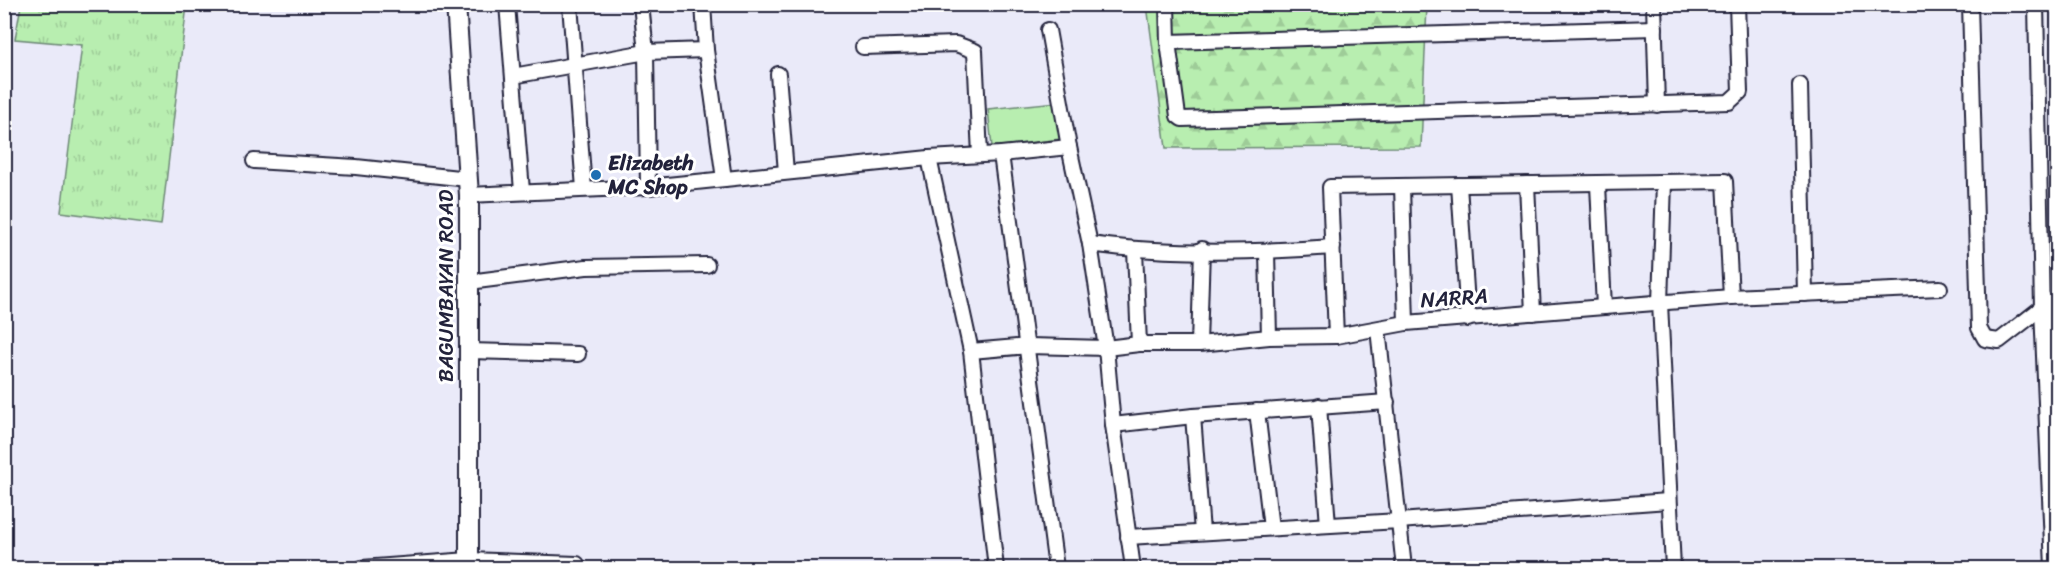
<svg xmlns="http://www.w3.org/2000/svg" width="2062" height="573" font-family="Sriracha,sans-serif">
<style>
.grass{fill:url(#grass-tufts);stroke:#6d8876;stroke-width:1.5}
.forest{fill:url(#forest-firs);stroke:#6d8876;stroke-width:1.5}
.pitch{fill:#b8eeb0;stroke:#6d8876;stroke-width:1.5}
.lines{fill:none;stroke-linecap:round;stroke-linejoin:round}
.street-casing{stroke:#22223b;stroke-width:18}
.secondary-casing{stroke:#22223b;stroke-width:22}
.street{stroke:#fff;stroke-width:14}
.secondary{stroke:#fff;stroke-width:18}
.poi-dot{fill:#1f6fb2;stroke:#fff;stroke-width:2}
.labels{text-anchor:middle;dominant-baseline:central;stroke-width:6;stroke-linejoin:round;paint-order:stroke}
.poi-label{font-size:21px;font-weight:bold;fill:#22223b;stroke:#fff;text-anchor:start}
.street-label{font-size:21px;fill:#22223b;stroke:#fff}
</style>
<defs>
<pattern id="grass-tufts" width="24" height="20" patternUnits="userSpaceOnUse" patternTransform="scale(1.5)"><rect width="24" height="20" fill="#b8eeb0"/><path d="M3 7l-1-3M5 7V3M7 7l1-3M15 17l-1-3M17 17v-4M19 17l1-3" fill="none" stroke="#9ecc98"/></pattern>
<pattern id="forest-firs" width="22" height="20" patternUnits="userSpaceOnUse" patternTransform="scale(1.5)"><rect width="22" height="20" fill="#b8eeb0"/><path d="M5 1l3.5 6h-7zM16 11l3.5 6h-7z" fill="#9ecc98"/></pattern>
</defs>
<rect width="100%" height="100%" fill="#eaeaf9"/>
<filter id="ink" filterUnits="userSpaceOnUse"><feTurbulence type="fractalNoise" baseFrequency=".0167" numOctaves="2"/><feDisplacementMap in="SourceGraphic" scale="12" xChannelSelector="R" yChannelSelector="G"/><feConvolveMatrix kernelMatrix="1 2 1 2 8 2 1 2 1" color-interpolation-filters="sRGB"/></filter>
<g filter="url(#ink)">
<path class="grass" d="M21,5H187L161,225L61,212L82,45L15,39Z"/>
<path class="forest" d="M1147,5H1427L1421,147L1166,148Z"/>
<path class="pitch" d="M1057,102L1061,139L992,147L988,109Z"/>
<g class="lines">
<defs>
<g id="street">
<path d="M507,4L522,191"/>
<path d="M570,4L584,189"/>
<path d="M641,4L646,52L648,187"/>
<path d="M703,4L706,50L724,179"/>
<path d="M1167,4L1168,42L1178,116L1182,119L1729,102L1740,92L1737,4"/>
<path d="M1654,4L1657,105"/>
<path d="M1970,4L1979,328L1985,339L1999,341L2058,295"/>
<path d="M2036,4L2042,309L2053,568"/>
<path d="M1048,30L1069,147L1090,244L1106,348L1113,425L1133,568"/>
<path d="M1168,42L1655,28"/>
<path d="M863,47L956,44L975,51L980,155"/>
<path d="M778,74L786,172"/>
<path d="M513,76L646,52L706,50"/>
<path d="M1800,85L1805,294"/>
<path d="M1001,154L1056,568"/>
<path d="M929,158L971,351L996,568"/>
<path d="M254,161L356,167L468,179"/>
<path d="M1664,182L1660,303L1673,568"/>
<path d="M1527,184L1533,313"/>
<path d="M1459,185L1468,319"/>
<path d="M1598,185L1604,307"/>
<path d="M1402,186L1406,323"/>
<path d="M469,195L648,187L929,158L1001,154L1069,147"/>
<path d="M1090,244C1170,255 1253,253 1333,247"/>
<path d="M1135,250L1139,344"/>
<path d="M1267,252L1269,337"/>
<path d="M469,282L586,267L707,265"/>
<path d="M1378,329L1404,568"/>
<path d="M1336,336L1330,187L1725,181L1731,297"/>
<path d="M1199,344L1202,249"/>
<path d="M469,351L578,354"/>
<path d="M971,351L1029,346L1106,348L1139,344H1199L1269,337L1336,336L1406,323L1604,307L1731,297L1940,288"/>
<path d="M1319,406L1328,525"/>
<path d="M1257,411L1271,528"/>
<path d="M1193,416L1202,532"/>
<path d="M1113,425L1193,416L1387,402"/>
<path d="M1128,537L1399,521L1668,501"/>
<path d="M362,568L469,560L577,564L572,568"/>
</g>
<path id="secondary" d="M456,4L469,195V568"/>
</defs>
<use href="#street" class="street-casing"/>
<use href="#secondary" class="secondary-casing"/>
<use href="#street" class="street"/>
<use href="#secondary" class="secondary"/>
</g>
</g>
<circle class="poi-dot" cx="596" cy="175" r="6"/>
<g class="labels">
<g class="poi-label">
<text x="608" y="163">Elizabeth<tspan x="608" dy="24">MC Shop</tspan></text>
</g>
<g class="street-label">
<text transform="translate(446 286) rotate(-90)">BAGUMBAYAN ROAD</text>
<text transform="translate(1454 298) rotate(-4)">NARRA</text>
</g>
</g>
<rect width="2062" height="573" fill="none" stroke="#fff" stroke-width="24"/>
<rect x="12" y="12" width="2038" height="549" fill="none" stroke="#22223b" stroke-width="2" filter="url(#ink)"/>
</svg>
